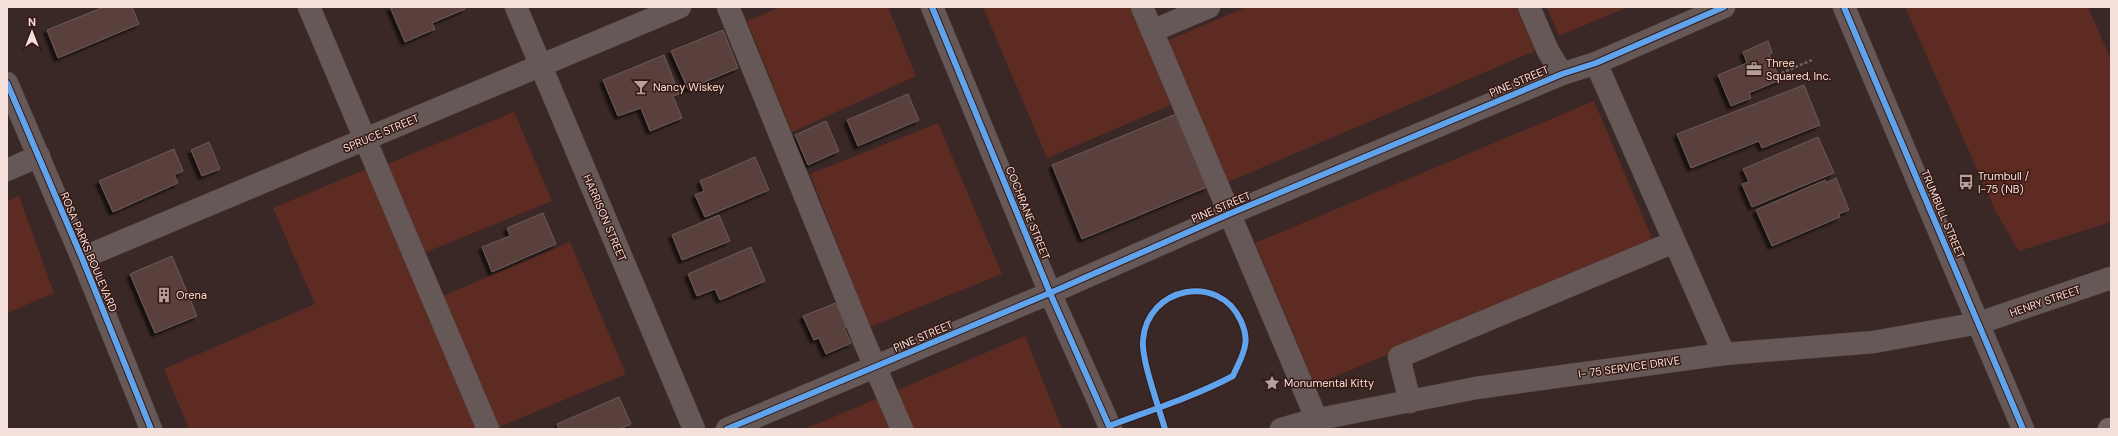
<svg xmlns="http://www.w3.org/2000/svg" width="2118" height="436" font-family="'DM Sans',sans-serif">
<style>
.green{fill:#5e2b23}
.building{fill:#5a403c;stroke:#6a5b58;filter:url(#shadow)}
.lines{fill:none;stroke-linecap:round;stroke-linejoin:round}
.minor-casing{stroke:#564744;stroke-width:23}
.highway-casing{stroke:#564744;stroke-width:23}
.path{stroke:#6f6260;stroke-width:2.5;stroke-dasharray:3 2;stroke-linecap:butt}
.minor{stroke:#655856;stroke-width:22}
.highway{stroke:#75635f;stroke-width:22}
.cycleway-casing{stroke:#361813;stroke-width:8}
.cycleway{stroke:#60a3ed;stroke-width:6}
.labels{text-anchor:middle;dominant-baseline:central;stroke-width:3;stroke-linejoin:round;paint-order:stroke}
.poi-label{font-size:11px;fill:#f4dfdb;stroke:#361813;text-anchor:start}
.street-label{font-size:11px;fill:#f4dfdb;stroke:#361813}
</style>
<defs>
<filter id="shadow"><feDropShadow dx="-3.5" dy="3.5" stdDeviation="1" flood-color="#0009"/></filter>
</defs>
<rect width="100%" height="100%" fill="#392825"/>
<g class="green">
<path d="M780,7H888L916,76L792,132L747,21Z"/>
<path d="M983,7H1130L1171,105L1047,158Z"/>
<path d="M1246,7H1516L1535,51L1228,182L1167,41Z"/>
<path d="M1547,7H1628L1559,36Z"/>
<path d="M1905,7H2088L2111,60V222L2019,251L1996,212Z"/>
<path d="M1594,101L1654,243L1315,385L1255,243Z"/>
<path d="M514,112L552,201L424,253L387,164Z"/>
<path d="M938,123L1002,274L870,327L810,174Z"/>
<path d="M367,169L478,429H189L164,369L315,304L273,208Z"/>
<path d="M19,196L54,293L7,313V201Z"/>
<path d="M570,242L626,374L499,427L443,296Z"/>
<path d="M1025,336L1062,429H805Z"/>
</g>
<g class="building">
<path d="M104,7H132L139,24L58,58L47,30Z"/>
<path d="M390,7H464L465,9L432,23L435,29L405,42Z"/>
<path d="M723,30L738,68L688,89L671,51Z"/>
<path d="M1768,41L1772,53L1769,54L1780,80L1749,93L1751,98L1731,106L1718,75L1747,63L1743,52Z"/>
<path d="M664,55L679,94L673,96L682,118L650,131L641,108L618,116L603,80Z"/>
<path d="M1804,85L1820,125L1762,148L1759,141L1691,168L1677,134Z"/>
<path d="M908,94L919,120L858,146L847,120Z"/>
<path d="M1176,114L1207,187L1082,239L1052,165Z"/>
<path d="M826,121L839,151L808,165L795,135Z"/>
<path d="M1818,137L1834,173L1752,207L1742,184L1749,182L1743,169Z"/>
<path d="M209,142L220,169L202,176L191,150Z"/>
<path d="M174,149L183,171L174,175L178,183L113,212L99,181Z"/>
<path d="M755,157L769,190L705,217L695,195L704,191L700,181Z"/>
<path d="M1836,178L1849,210L1839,214L1840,217L1772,246L1756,210L1825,180L1826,183Z"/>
<path d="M543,213L556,244L492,272L482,247L510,236L507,228Z"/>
<path d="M719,215L730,241L682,260L672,235Z"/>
<path d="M751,247L765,281L720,300L715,289L697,296L688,274Z"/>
<path d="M172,256L197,316L155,333L130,274Z"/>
<path d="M836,303L846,327L844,328L851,343L826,354L819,338L814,340L803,316Z"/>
<path d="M619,397L631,424L620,429H559L557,424Z"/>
</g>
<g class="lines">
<defs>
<g id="minor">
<path d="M309,7L488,429"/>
<path d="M516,7L694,429"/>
<path d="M728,7L864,341L902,429"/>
<path d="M932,7L1050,293L1111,429"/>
<path d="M1142,7L1317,420"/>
<path d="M1529,7L1548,51L1562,74"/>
<path d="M1844,7L2023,429"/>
<path d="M1152,31L1209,7"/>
<path d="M1596,63L1724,354"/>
<path d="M7,83L82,258L151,429"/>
<path d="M7,170L39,156"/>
<path d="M82,258L680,7"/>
<path d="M1410,402L1399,357L1674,242"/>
<path d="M727,429L1050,293L1229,214L1562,74L1596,63L1724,7"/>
<path d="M1281,429L1309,421L1476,388L1724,354L1874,342L1979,323L2111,278"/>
</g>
<path id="highway" d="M2109,429H2111"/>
</defs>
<use href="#minor" class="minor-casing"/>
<use href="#highway" class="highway-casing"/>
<path class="path" d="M1777,75L1812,60"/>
<use href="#minor" class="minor"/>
<use href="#highway" class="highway"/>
<defs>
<g id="cycleway">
<path d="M932,7L1050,293L1109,426C1151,410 1193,397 1233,376C1237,366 1244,355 1245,345C1247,337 1244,328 1241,321C1219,272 1147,287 1143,340C1141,359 1159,408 1165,429"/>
<path d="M1844,7L2023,429"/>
<path d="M7,83L82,258L151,429"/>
<path d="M727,429L1050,293L1229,214L1562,74L1596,63L1724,7"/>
</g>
</defs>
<use href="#cycleway" class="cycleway-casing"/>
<use href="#cycleway" class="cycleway"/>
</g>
<defs>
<symbol id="office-bare" viewBox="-9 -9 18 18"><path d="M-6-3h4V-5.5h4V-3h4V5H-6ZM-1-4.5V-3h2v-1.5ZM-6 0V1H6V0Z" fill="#b39f9b" stroke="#361813" stroke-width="2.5" paint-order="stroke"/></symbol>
<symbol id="bar-bare" viewBox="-9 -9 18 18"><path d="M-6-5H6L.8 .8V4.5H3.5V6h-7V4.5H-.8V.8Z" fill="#b39f9b" stroke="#361813" stroke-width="2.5" paint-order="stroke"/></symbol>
<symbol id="bus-bare" viewBox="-9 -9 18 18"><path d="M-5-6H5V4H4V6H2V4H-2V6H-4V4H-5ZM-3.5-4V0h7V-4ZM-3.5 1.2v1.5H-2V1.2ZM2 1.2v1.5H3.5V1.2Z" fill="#b39f9b" stroke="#361813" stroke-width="2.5" paint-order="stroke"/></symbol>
<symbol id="building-bare" viewBox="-9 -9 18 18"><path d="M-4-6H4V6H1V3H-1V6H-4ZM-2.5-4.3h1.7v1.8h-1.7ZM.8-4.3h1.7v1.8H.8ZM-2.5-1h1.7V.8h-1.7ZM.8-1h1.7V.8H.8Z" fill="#b39f9b" stroke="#361813" stroke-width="2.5" paint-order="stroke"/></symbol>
<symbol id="sight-bare" viewBox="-9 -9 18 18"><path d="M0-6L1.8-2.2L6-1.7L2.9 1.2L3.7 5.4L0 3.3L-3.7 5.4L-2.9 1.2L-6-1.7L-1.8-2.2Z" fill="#b39f9b" stroke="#361813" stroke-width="2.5" paint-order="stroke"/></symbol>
</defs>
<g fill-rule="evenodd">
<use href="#office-bare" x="1743" y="58" width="22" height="22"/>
<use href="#bar-bare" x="630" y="76" width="22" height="22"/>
<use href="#bus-bare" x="1955" y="171" width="22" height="22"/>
<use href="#building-bare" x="153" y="284" width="22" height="22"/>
<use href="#sight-bare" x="1261" y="372" width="22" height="22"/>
</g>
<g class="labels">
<g class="poi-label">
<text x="1766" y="63">Three<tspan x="1766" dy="13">Squared, Inc.</tspan></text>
<text x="653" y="87">Nancy Wiskey</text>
<text x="1978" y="176">Trumbull /<tspan x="1978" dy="13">I-75 (NB)</tspan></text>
<text x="176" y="295">Orena</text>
<text x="1284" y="383">Monumental Kitty</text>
</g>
<g class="street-label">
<text transform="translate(1519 81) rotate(-23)">PINE STREET</text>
<text transform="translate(381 133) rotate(-23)">SPRUCE STREET</text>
<text transform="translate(1221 207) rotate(-23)">PINE STREET</text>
<text transform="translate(1028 213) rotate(68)">COCHRANE STREET</text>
<text transform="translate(1943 214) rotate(67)">TRUMBULL STREET</text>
<text transform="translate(605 218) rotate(67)">HARRISON STREET</text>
<text transform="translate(89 252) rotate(67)">ROSA PARKS BOULEVARD</text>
<text transform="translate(2045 301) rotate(-19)">HENRY STREET</text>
<text transform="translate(923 336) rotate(-23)">PINE STREET</text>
<text transform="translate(1629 367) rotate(-8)">I- 75 SERVICE DRIVE</text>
</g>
</g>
<rect width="2118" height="436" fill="none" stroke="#f4dfdb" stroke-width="16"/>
<g transform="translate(32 32)" stroke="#361813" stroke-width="3" paint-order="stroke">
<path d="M0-3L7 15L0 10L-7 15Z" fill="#f4dfdb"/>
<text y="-6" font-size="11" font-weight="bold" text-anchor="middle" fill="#f4dfdb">N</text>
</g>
</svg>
